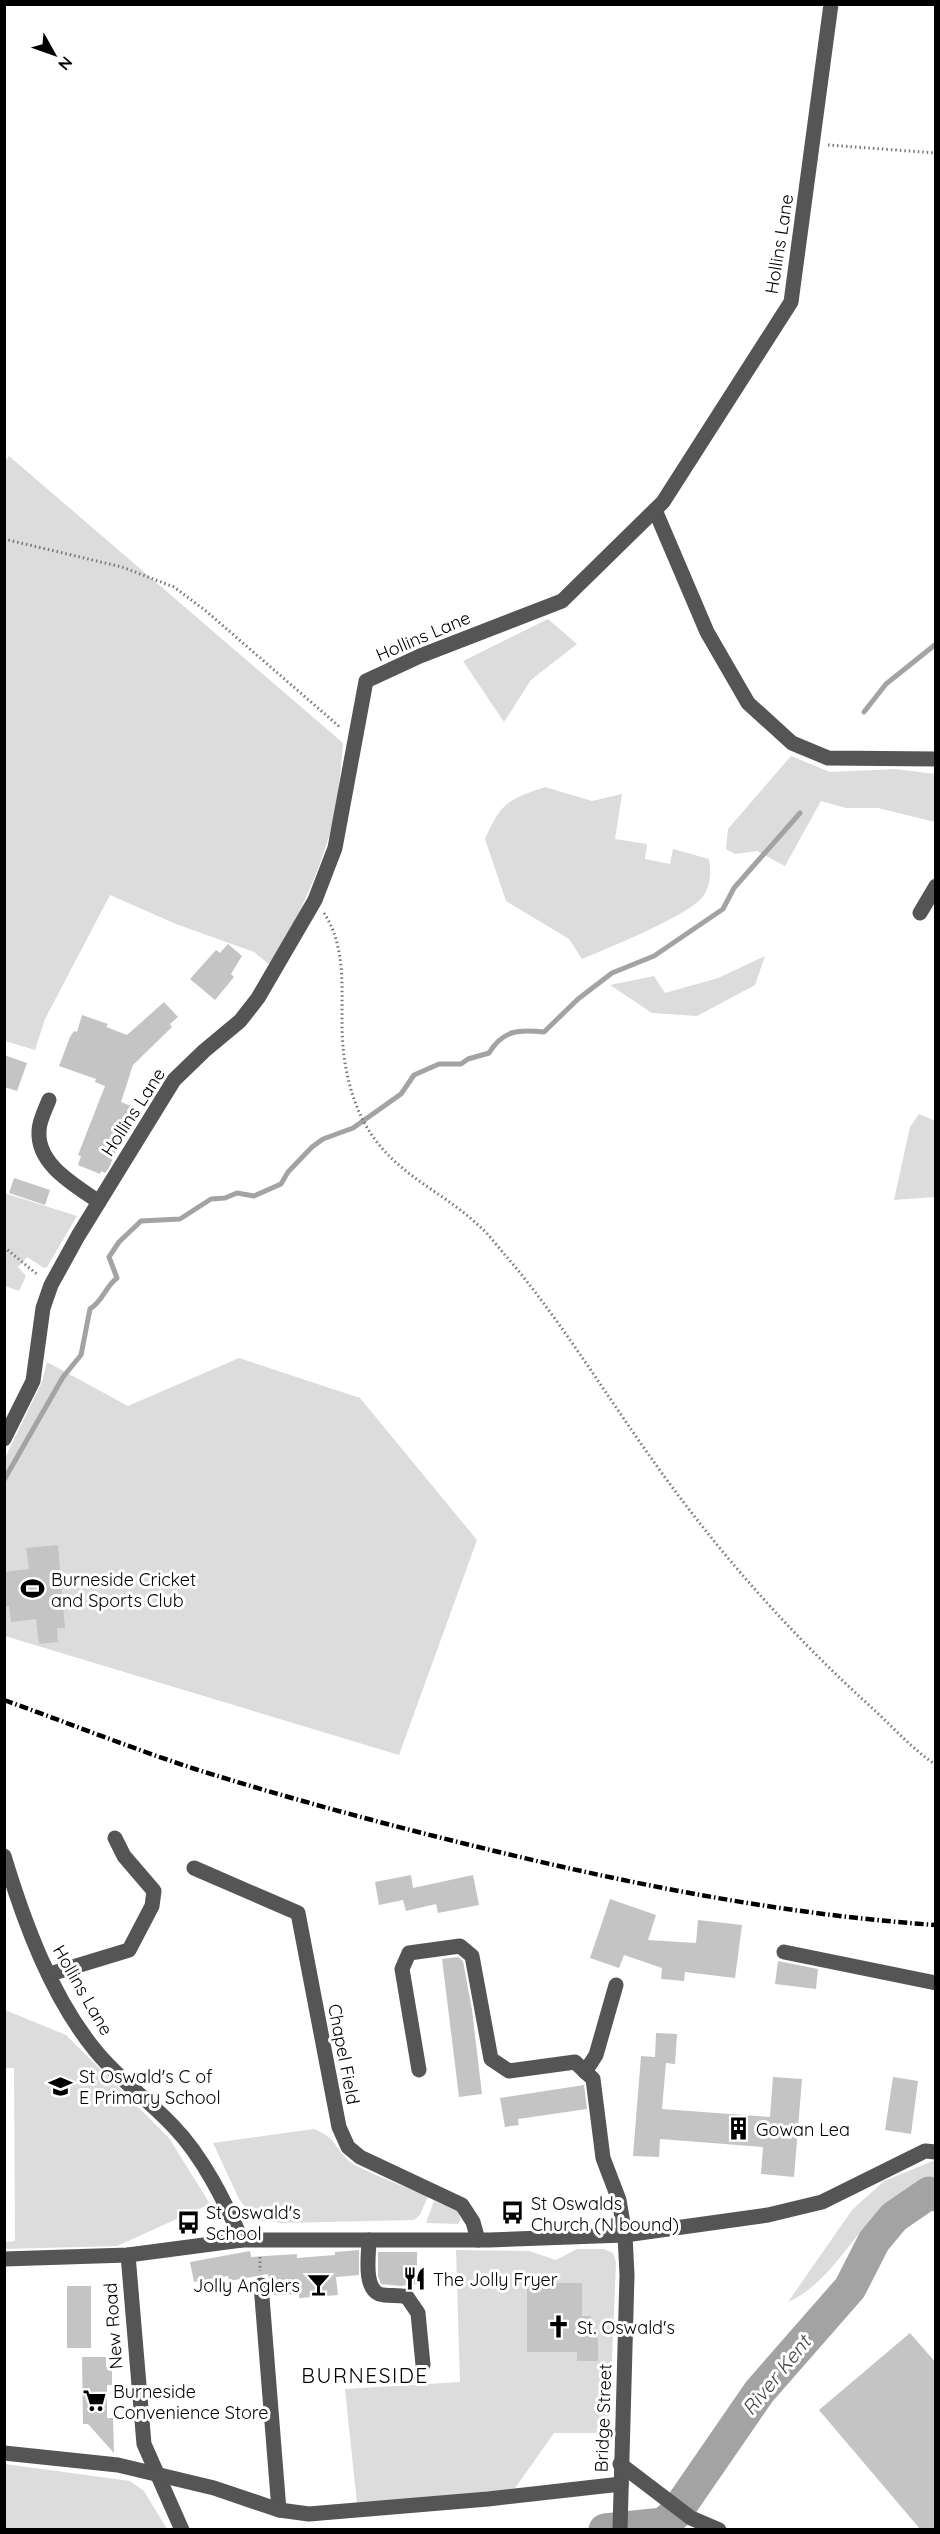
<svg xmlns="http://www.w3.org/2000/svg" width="940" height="2534" font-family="Quicksand,sans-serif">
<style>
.green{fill:#dcdcdc}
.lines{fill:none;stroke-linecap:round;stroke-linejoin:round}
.stream{stroke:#a3a3a3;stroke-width:5}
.river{stroke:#a3a3a3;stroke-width:33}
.building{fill:#c4c4c4}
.path{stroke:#777;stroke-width:3;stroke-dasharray:1.5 3;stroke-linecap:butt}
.minor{stroke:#555;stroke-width:15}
.rail{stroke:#000;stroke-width:4.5;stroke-dasharray:9 3 1.5 3;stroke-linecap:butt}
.labels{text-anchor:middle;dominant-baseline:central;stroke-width:6;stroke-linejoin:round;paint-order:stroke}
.street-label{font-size:18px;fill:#000;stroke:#fff}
.poi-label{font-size:18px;fill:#000;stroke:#fff;text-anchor:start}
.water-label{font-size:20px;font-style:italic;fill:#444;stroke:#fff}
.quarter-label{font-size:21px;letter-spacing:1.5px;fill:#000;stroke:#fff}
</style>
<rect width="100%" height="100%" fill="#fff"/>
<g class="green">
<path d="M9,456L343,743C341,767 339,792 334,817C322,869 297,919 271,966L254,952L176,924L110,895L45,1019L35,1050L5,1041L4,464Z"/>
<path d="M548,619L577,644L531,680L504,722L463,661Z"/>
<path d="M791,756L830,772L895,769L935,774V822L878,808H846L821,801L785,866L757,851L735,854L726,849L728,829Z"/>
<path d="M545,787L592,801L622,794L615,839L647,844L645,859L670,864L673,849L709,859C711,873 711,883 704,895C693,914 606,949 582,959L569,939L506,901L485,839C502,801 508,800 545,787Z"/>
<path d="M765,956L755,985L697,1016L652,1013L610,985L654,976L665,993L718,978Z"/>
<path d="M919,1114L935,1121V1197L894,1200L910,1127Z"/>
<path d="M4,1193L77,1216L47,1267L44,1268L27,1257L18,1267L26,1276L19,1291L5,1286Z"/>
<path d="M239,1358L360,1398L477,1540L399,1755L5,1636V1458L42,1382L47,1362L128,1406Z"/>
<path d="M5,2010L66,2035L169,2138L210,2204L117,2246L5,2249V2242L15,2241L14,2068H5Z"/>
<path d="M314,2129C340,2139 335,2153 355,2165C377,2177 404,2186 428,2196L420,2215L414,2220L282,2223L256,2220L239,2199L213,2143Z"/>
<path d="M935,2160V2185C921,2189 896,2197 884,2207C851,2236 829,2284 788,2302L852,2210L884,2181Z"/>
<path d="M434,2201L457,2210L461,2220L458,2224L426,2223Z"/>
<path d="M577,2249H604L613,2253L616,2262L609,2433H554L513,2491L357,2504L345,2389L460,2382L456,2250L529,2251L556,2260Z"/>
<path d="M5,2464L130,2481L144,2491L167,2529H5Z"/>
</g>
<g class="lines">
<g class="stream">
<path d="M864,712L886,684L936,644"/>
<path d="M4,1480L63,1377L81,1355L90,1309C103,1301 105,1287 117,1278L109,1257L119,1242L141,1221L180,1219L211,1199L225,1198L237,1193L254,1196L281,1184L288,1172L312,1147L323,1139L353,1128L401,1094L414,1075L439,1064H461L468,1059L489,1053C503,1030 519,1029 544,1032L578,999L612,973L654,956L723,909L734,888L800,813"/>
</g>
<path class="river" d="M605,2530L663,2524L675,2514L759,2392L850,2288L874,2241L894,2217L929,2193L936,2195"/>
</g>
<g class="building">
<path d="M228,944L242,956L231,974L234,977L215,1000L190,979L216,950L220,953Z"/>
<path d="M164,1002L178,1017L170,1024L172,1027L133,1065L121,1102L133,1107L109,1168L105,1173L101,1171L100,1174L78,1165L81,1156L78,1155L105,1086L95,1082L96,1079L59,1066L70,1037L74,1031L77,1032L82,1015L108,1024L106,1027L127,1035Z"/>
<path d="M4,1055L27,1063L17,1091L4,1087Z"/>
<path d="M14,1178L50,1190L45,1205L9,1193Z"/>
<path d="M58,1545L65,1628H57L58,1642L39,1644L36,1619L11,1622L9,1606L4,1607V1572L29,1569L26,1548Z"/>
<path d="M411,1875L413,1888L473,1875L479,1905L438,1913L436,1904L406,1911L403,1900L379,1905L375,1882Z"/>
<path d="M610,1899L656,1915L648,1940L696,1943L698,1920L742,1925L735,1978L685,1972L684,1981L661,1979L662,1968L624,1955L619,1968L590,1958Z"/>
<path d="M458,1957L463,1961L472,2010L482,2094L459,2097L442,1959Z"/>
<path d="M778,1961L818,1969L816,1989L775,1984Z"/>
<path d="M656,2033L677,2034L675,2064L666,2063L662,2109L770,2117L773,2077L802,2079L794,2177L761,2174L763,2147L660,2139L659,2157L633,2156L641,2056L655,2057Z"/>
<path d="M893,2077L918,2081L911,2134L885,2130Z"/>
<path d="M584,2085L587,2109L518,2119L519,2125L505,2127L500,2098Z"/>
<path d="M359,2250V2275L336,2277L338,2295L299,2298V2294L272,2295L268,2274L229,2281L228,2276L194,2282L190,2262L250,2251L251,2257L297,2254V2258L335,2255V2252Z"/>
<path d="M378,2252H417V2284L401,2286L381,2284L378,2276Z"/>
<path d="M527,2283H582V2316H591V2338H598V2361H577V2352H527Z"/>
<rect x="67" y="2286" width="24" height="62"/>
<path d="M910,2333L936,2363V2529H920L819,2410Z"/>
<path d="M82,2357H106V2367H112V2385H107V2418H113L114,2453L88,2424H83Z"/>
</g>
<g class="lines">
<g class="path">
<path d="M828,145L936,153"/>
<path d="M4,539L122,567L174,587L206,611L341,728"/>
<path d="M324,913C350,953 339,1002 343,1046C345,1072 352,1100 365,1124C393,1174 438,1188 477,1224C488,1233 497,1246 506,1256C559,1318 602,1389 649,1455C713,1546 788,1632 871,1707C892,1726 912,1749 936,1765"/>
<path d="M4,1247L38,1275"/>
<path d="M260,2257V2271"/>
</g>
<g class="minor">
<path d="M655,510L707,632L748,703L792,743L828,758L936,759"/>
<path d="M920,913L936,886"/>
<path d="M49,1100C45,1110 39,1121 39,1131C37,1165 75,1185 99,1202"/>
<path d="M4,1439L33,1381L43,1308L51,1285L78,1236L174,1080L204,1051L240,1021L258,998L315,900L335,848L366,681L420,656L562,601L663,502L791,302L831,4"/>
<path d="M4,1856C24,1922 51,1996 95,2050C118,2079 149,2100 174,2127C203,2157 225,2202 242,2240"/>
<path d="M194,1868L298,1913L339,2127L348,2147L360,2157L462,2205L473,2222L478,2240"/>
<path d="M784,1952L936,1983"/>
<path d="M50,1974L129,1950L152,1906L154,1891L124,1856L115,1838"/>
<path d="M419,2070L402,1969L409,1953L460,1946L472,1956L491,2059L509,2071L575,2062L593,2079L603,2158L619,2200L625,2235L627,2275L620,2530"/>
<path d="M585,2072L596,2055L616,1985"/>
<path d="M369,2240C369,2253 363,2287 379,2294C388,2297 398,2294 407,2297L418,2313L423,2365"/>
<path d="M128,2255L144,2444L182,2530"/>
<path d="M4,2259L128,2255L242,2240H489L625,2235L768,2215L822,2202L925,2151L936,2152"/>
<path d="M261,2285L279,2510"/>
<path d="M4,2453L118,2465L214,2488L279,2510L309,2514L488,2499L621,2484"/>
<path d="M620,2464L691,2518L719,2530"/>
</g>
<path class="rail" d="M4,1700C68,1723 131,1748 195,1769C297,1801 399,1828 503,1853C645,1887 789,1915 936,1925"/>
</g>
<defs>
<symbol id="stadium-bare" viewBox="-9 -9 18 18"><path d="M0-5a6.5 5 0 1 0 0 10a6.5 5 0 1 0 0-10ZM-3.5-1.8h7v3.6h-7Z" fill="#000" stroke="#fff" stroke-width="2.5" paint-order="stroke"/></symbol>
<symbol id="school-bare" viewBox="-9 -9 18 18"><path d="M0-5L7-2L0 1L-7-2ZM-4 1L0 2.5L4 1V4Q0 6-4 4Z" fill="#000" stroke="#fff" stroke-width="2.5" paint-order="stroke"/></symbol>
<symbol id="building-bare" viewBox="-9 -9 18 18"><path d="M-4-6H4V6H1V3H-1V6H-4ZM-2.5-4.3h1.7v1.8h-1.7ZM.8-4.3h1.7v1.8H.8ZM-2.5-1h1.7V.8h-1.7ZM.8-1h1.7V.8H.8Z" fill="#000" stroke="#fff" stroke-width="2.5" paint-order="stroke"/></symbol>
<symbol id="bus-bare" viewBox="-9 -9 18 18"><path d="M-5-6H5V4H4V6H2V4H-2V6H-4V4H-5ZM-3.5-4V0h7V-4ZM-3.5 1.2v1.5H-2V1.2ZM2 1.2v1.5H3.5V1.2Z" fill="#000" stroke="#fff" stroke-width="2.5" paint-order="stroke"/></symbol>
<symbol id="restaurant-bare" viewBox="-9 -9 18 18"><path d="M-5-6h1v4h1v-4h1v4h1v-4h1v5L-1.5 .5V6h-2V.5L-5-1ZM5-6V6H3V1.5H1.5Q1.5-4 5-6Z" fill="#000" stroke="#fff" stroke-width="2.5" paint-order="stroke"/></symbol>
<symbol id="bar-bare" viewBox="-9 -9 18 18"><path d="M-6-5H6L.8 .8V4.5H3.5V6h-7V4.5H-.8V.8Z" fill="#000" stroke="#fff" stroke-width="2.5" paint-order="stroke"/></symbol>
<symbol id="church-bare" viewBox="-9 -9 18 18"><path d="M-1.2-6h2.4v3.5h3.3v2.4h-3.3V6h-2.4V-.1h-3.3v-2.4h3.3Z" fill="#000" stroke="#fff" stroke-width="2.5" paint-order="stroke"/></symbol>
<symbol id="supermarket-bare" viewBox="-9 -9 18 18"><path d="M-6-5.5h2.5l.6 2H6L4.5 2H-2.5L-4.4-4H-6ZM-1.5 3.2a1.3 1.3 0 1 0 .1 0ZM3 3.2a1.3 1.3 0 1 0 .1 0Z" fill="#000" stroke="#fff" stroke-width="2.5" paint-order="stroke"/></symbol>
</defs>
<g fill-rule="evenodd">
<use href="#stadium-bare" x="16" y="1572" width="33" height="33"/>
<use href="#school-bare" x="44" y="2070" width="33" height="33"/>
<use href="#building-bare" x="722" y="2112" width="33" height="33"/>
<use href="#bus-bare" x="496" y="2196" width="33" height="33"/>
<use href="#bus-bare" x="172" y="2206" width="33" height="33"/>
<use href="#restaurant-bare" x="398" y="2262" width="33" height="33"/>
<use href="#bar-bare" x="302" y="2268" width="33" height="33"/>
<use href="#church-bare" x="542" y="2310" width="33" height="33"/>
<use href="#supermarket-bare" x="78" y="2384" width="33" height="33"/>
</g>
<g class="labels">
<g class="street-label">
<text transform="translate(779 244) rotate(-81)">Hollins Lane</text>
<text transform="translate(423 636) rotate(-23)">Hollins Lane</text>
<text transform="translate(133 1112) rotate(-57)">Hollins Lane</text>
<text transform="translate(83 1990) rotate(60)">Hollins Lane</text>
<text transform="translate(344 2054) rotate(79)">Chapel Field</text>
<text transform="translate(113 2326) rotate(-94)">New Road</text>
<text transform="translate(603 2418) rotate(-88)">Bridge Street</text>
</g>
<g class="poi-label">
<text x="51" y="1579">Burneside Cricket<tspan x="51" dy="21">and Sports Club</tspan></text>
<text x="79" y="2076">St Oswald's C of<tspan x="79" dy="21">E Primary School</tspan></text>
<text x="756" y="2129">Gowan Lea</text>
<text x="531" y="2203">St Oswalds<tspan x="531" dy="21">Church (N bound)</tspan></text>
<text x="206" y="2212">St Oswald's<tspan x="206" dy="21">School</tspan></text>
<text x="433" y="2279">The Jolly Fryer</text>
<text x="300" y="2285" text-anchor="end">Jolly Anglers</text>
<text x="577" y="2327">St. Oswald's</text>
<text x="113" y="2391">Burneside<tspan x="113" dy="21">Convenience Store</tspan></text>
</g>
<g class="water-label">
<text transform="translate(776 2375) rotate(-51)">River Kent</text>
</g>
<g class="quarter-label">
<text x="365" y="2375">BURNESIDE</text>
</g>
</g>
<rect width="940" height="2534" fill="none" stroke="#000000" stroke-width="12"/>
<g transform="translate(54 54) rotate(130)" stroke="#ffffff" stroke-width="4.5" paint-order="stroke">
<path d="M0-4.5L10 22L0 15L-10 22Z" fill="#000000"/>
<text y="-9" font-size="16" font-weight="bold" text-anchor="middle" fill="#000000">N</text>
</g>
</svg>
